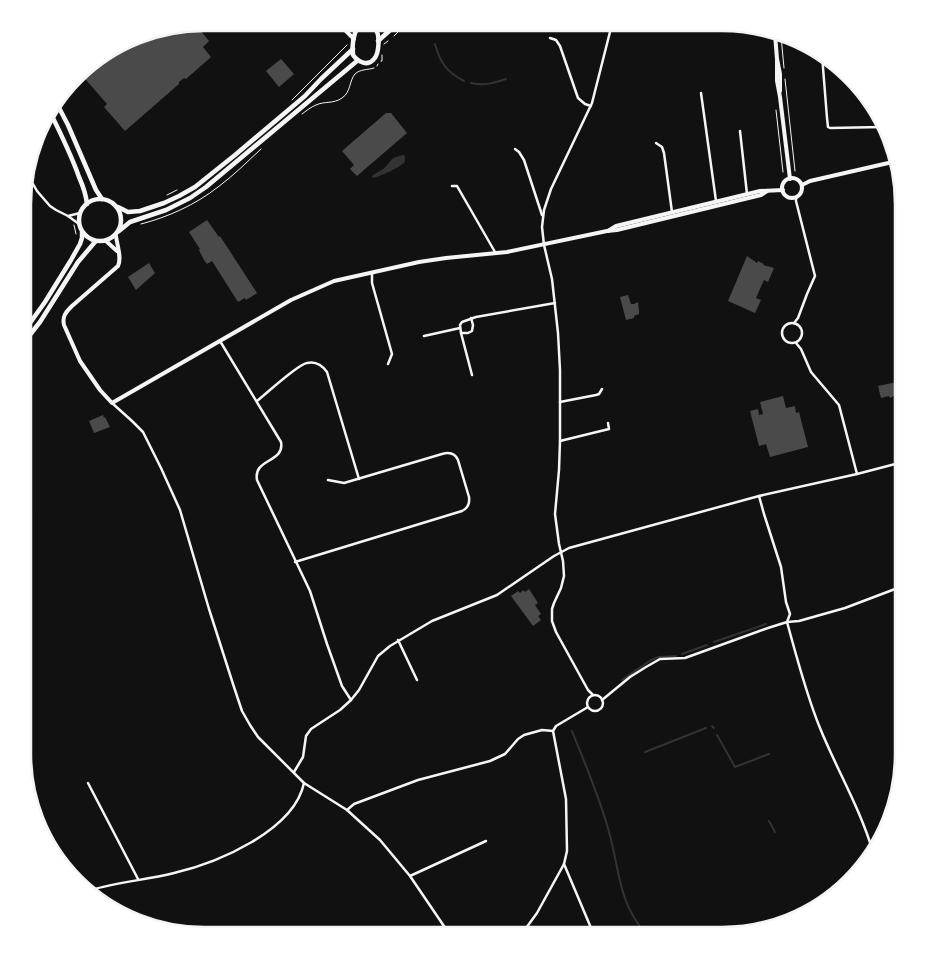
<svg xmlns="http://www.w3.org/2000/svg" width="926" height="958" font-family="'Fira Sans Condensed',sans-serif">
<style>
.water{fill:#333}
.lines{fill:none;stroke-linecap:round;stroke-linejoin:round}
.stream{stroke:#333;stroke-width:2}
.building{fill:#4a4a4a}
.path{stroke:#f5f5f5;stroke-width:1}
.minor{stroke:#f5f5f5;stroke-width:2.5}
.tertiary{stroke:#f5f5f5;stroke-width:4}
.primary{stroke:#f5f5f5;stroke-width:4.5}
.rim{fill:none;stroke:#f5f5f5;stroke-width:2.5}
</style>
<rect width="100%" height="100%" fill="#111"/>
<path class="water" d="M404,155L405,157C405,158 405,159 405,161C402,167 379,177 373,178L372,176C375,173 379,172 383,169C392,162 389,157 404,155Z"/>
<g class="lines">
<g class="stream">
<path d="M435,44C440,63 447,72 464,81"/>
<path d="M471,83C484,86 494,83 506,79"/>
<path d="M714,642L766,624"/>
<path d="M682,654L707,645"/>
<path d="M622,680L651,660L659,657L676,656"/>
<path d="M712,726L714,728"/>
<path d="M572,731C585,764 600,798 609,832C620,871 618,903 647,935"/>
<path d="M717,735L735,767L769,754"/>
<path d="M645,752L706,728"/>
<path d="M769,821L775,832"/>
</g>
</g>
<g class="building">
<path d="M206,23H216L210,27Z"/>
<path d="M195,24L209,41L203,47L211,57L186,79L184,78L179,82V84L125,131L104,107L107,104L80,73L85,67L145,32Z"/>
<path d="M281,59L294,74L279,87L266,71Z"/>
<path d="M386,113H391L407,133L357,176L350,169L354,165L342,151Z"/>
<path d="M207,220L219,237L220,236L257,293L246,300L245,298L238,302L212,261L207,264L204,260L199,250L200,249L189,232Z"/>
<path d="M747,256L757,263L758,261L764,264L763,265L774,268L768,282L764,280L756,298L761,300L755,313L728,301Z"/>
<path d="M149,263L155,273L136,290L128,277Z"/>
<path d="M628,295L631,304H634L638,302L639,312V314L634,316V318L626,320L620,297Z"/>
<path d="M903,372V392L895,394L896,395L890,398L889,396L881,398L878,386L897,382L895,374Z"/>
<path d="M783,396L786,408L795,406L796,413L799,412L808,447L770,457L766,444L759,446L750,411L758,409L759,415L763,414L760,402Z"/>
<path d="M103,415L104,418L105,417L110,427L94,433L89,421Z"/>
<path d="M529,589L538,603L535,605L541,614L538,616L541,620L533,626L511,596L518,591L520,593L523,590L525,592Z"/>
</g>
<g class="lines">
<g class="path">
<path d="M394,36L407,23"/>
<path d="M781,36L784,68"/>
<path d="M384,44L388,41"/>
<path d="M381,61H382V55"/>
<path d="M377,66L378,64"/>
<path d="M785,79L795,171"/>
<path d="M292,100L347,45"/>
<path d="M776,110L783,172"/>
<path d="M302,114C306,111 311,107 316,105C324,101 334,104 342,98C351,92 349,81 355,74C360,69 368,70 374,68"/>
<path d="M167,195L177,190"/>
<path d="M141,224C168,217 195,205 218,187C233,176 247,162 261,149"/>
<path d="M74,225L76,234"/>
</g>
<g class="minor">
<path d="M550,38L556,40L560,46L578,98L585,104L591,106"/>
<path d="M822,55L827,118L828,127L830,128L882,127"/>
<path d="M701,93L716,201"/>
<path d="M880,118L882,127L884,126"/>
<path d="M740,131L747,194"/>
<path d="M656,143L662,147L664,153L672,212"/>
<path d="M515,149L519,152L524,160L542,215"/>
<path d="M26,185L33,184L37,191L50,206L56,210L68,216L79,224"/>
<path d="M452,186H457L495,252"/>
<path d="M68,216L80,213"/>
<path d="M372,273V283L392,354L388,364"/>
<circle cx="792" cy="333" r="10"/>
<path d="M794,323L798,318L807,294L815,276L796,201V197"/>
<path d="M461,333H468L472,331L473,325L471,318"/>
<path d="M424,336L460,328"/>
<path d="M220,341L281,442C285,463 253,458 257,480L310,591L327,644L342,686L351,700"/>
<path d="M796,343L801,349L811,372L839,405L857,474"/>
<path d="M472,375L461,333L460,325L462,322L476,317L555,303"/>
<path d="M257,401C266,394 298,364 307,363C316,361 322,365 327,372L359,479"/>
<path d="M560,402L596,395L599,394L602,389"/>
<path d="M112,403L132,421L143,432L161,468L180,510L209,609L233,684L242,711L250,725L258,737L304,783L347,810L380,840L410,876L450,935"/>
<path d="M560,441L609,429L608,423"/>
<path d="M759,496L764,514L781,567L786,602L790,614L787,622C797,658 806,694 820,728C837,770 860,808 873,852"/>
<path d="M295,562L462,511C468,508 470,504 469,497L458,460C455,453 449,452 442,454L344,483L328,480"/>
<path d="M398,640L417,680"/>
<path d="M593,695L588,690L556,632L552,621V609L554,603L561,588L564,576L563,561L559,544L555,514L559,470L560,441V370L558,333L552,279L544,245L542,227L544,210L551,189L592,103L612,24"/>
<circle cx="595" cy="703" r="8"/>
<path d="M602,700L630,677L646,667L660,659L685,658L768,628L787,622L799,621L845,608L903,586"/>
<path d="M588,707L556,726L553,731L566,799L567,851L564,864L594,935"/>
<path d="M294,772L303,757L306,736L311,729L340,710L351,700L359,690L378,656L390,646L432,621L497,595L554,556L569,548L759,496L857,474L903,462"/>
<path d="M88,783L138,879"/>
<path d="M347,810L354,804L418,780L490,761L505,754L518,739L524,735L542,730L553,731"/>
<path d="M410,876L486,841"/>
<path d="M91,890C118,882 146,880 174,873C217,863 294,831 304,783"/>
<path d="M521,935L537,913L564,864"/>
</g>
<g class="tertiary">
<path d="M338,23L354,39"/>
<path d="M346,23L358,27"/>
<path d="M775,34L777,59L780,74V91"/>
<path d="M777,59V81L780,97L790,179"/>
<circle cx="792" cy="188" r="10"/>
<path d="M802,185L810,181L897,161"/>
<path d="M608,231L616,226L760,191L783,190"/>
<path d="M116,236C117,245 122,258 118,266L72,306C66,312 62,316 64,325L80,361L100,390L112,403L291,300L334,281L419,262L446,258L507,252L607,231L617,230L761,195L767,191"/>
<path d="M106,241L117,251"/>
</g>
<g class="primary">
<path d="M367,25C369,26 373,26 374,28C381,33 379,54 374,59C368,67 358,62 353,55C352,46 353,35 358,27Z"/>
<path d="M373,27L383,23"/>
<path d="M378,41L398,23"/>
<path d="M56,102L68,125L96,190L102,199"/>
<path d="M49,110C60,132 71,154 79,177C83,186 86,194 87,204"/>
<circle cx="100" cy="220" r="21"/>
<path d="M118,207L128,212L140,211L164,203L179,196L195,187L235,155L305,96L321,79L353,49"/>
<path d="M119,231L130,222L166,210L190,198L206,187L357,61"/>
<path d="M25,330L45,302L71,260L80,244L82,238V232"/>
<path d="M25,341L40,322L78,262L95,242"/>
</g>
</g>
<path d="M0 0H926V958H0ZM204 31H722A173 173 0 0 1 895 204V754A173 173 0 0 1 722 927H204A173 173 0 0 1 31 754V204A173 173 0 0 1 204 31Z" fill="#fff" fill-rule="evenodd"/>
<path class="rim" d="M204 31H722A173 173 0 0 1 895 204V754A173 173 0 0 1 722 927H204A173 173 0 0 1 31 754V204A173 173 0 0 1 204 31Z"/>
</svg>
